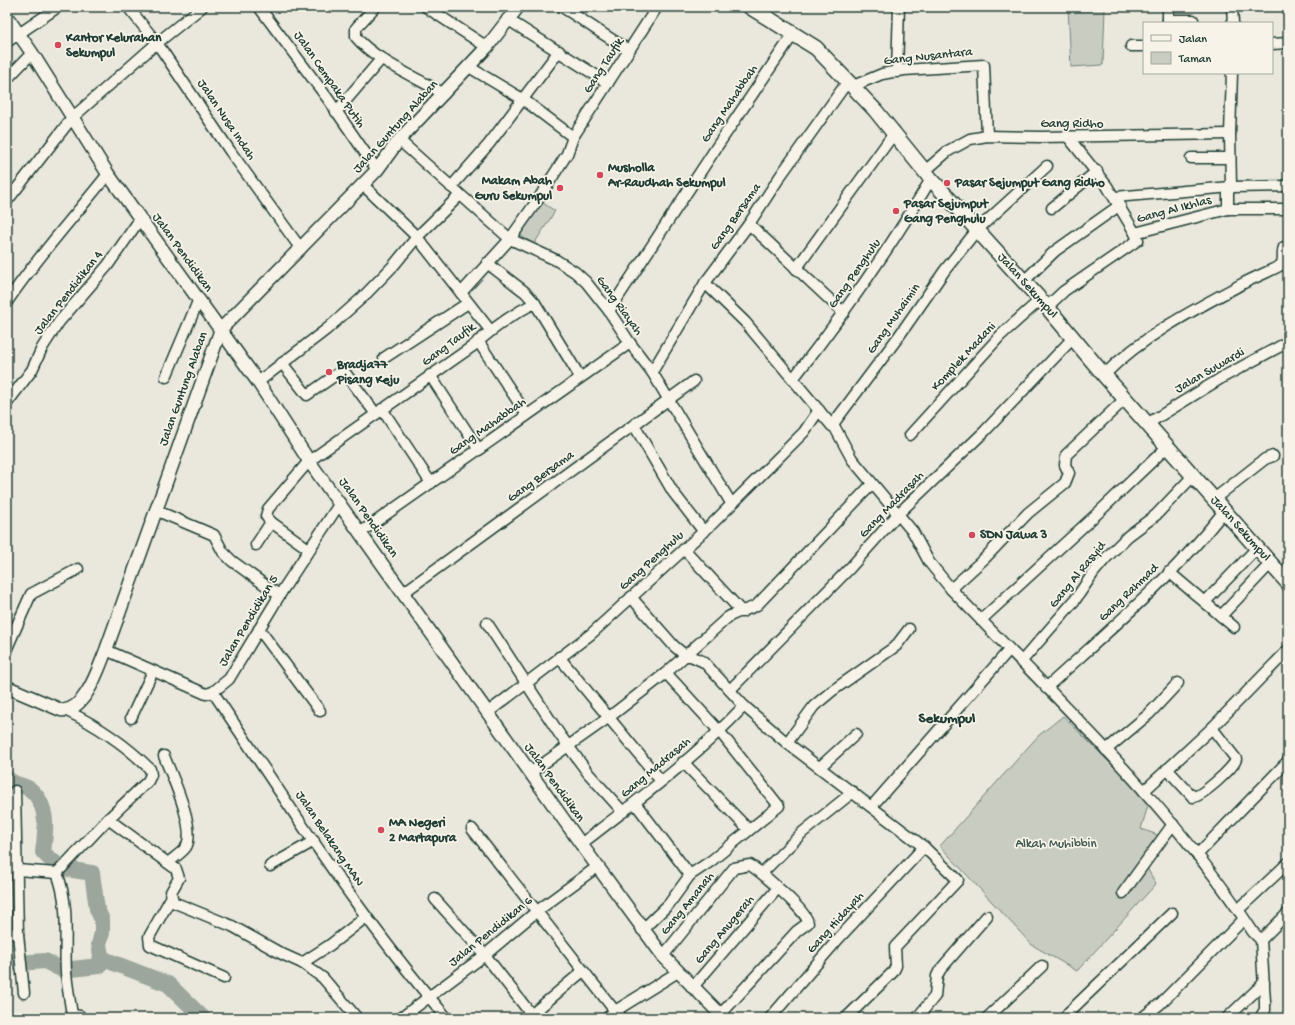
<svg xmlns="http://www.w3.org/2000/svg" width="1295" height="1025" font-family="'Gochi Hand',sans-serif">
<style>
.green{fill:#c8ccc1;stroke:#74847a}
.lines{fill:none;stroke-linecap:round;stroke-linejoin:round}
.river{stroke:#9ca69c;stroke-width:16}
.minor-casing{stroke:#1f3d34;stroke-width:13}
.tertiary-casing{stroke:#1f3d34;stroke-width:15}
.secondary-casing{stroke:#1f3d34;stroke-width:17}
.minor{stroke:#f7f3e8;stroke-width:10}
.tertiary{stroke:#f7f3e8;stroke-width:12}
.secondary{stroke:#f7f3e8;stroke-width:14}
.poi-dot{fill:#d1495b;stroke:#f7f3e8;stroke-width:1.5}
.labels{text-anchor:middle;dominant-baseline:central;stroke-width:3.5;stroke-linejoin:round;paint-order:stroke}
.poi-label{font-size:13px;font-weight:bold;fill:#1f3d34;stroke:#f7f3e8;text-anchor:start}
.street-label{font-size:13px;fill:#1f3d34;stroke:#f7f3e8}
.park-label{font-size:13px;fill:#415a50;stroke:#f7f3e8}
.quarter-label{font-size:15px;font-weight:bold;fill:#1f3d34;stroke:#f7f3e8}
</style>
<rect width="100%" height="100%" fill="#eae8dd"/>
<filter id="ink" filterUnits="userSpaceOnUse"><feTurbulence type="fractalNoise" baseFrequency=".025" numOctaves="2"/><feDisplacementMap in="SourceGraphic" scale="8" xChannelSelector="R" yChannelSelector="G"/><feConvolveMatrix kernelMatrix="1 2 1 2 8 2 1 2 1" color-interpolation-filters="sRGB"/></filter>
<g filter="url(#ink)">
<g class="green">
<path d="M1068,7H1105L1103,65L1071,67Z"/>
<path d="M540,201L555,211L534,244L522,237L521,232Z"/>
<path d="M1063,716L1149,802L1141,829L1158,835L1146,866L1156,884L1077,971L1032,945L940,846L1038,736Z"/>
</g>
<g class="lines">
<g class="river">
<path d="M7,778C14,786 24,784 31,790C49,806 46,831 43,852C58,869 70,870 92,873L97,909L102,920V933L99,944L101,956L106,960L168,984L203,1018"/>
<path d="M7,964L45,961L63,970L99,966L101,956"/>
</g>
<defs>
<g id="minor">
<path d="M128,7L157,43L230,151L301,249"/>
<path d="M259,7L328,99L377,170"/>
<path d="M375,7L356,28V37C373,59 419,79 444,94"/>
<path d="M426,7L487,47"/>
<path d="M562,7C585,21 606,37 629,50"/>
<path d="M1232,7L1233,23"/>
<path d="M507,19L608,83"/>
<path d="M1168,20H1193"/>
<path d="M1168,23V7"/>
<path d="M7,42L58,7"/>
<path d="M1272,44L1288,43"/>
<path d="M1131,46H1144"/>
<path d="M469,67L524,100L573,137"/>
<path d="M897,72L899,7"/>
<path d="M7,79L32,53"/>
<path d="M853,86L882,74L904,70L984,65L987,136"/>
<path d="M336,112L382,58"/>
<path d="M1068,137L1107,186L1135,233"/>
<path d="M399,140L510,239L556,260L575,272L586,282L609,311L630,343L652,372L731,503"/>
<path d="M1191,158H1230"/>
<path d="M925,171L948,151L970,139L987,136L1040,137L1230,134"/>
<path d="M362,184L417,237L490,330"/>
<path d="M451,187L489,144L559,51"/>
<path d="M1115,197L1231,187L1288,186"/>
<path d="M7,201L72,118L157,43L202,7"/>
<path d="M1052,208L1097,171"/>
<path d="M1228,209H1288"/>
<path d="M749,224L844,313"/>
<path d="M487,263L525,292L535,303"/>
<path d="M796,269L895,132"/>
<path d="M1023,282L1055,251L1120,205"/>
<path d="M705,283L745,322L832,426L833,424L852,459L913,532L929,562L951,589C1056,699 1170,804 1253,932L1261,940L1265,1002V1010L1260,1018"/>
<path d="M461,293L510,239L539,198L567,154L573,137L657,7"/>
<path d="M7,302C37,257 74,217 108,174"/>
<path d="M1047,307L1064,291L1138,240L1135,233L1228,209V192L1231,187L1230,134L1232,73"/>
<path d="M609,311L718,145L794,33"/>
<path d="M478,341L527,415"/>
<path d="M384,358L468,303"/>
<path d="M282,363L307,395L343,370L376,414"/>
<path d="M652,372L705,283L749,224L781,175L848,81"/>
<path d="M430,375L479,450"/>
<path d="M1104,375C1143,336 1193,310 1242,284C1255,277 1269,272 1281,265C1285,259 1281,253 1284,247L1288,246"/>
<path d="M166,377L199,299"/>
<path d="M793,379C844,314 889,250 931,179"/>
<path d="M258,382L327,329L363,297L394,265L417,237L460,195"/>
<path d="M7,403L32,370L42,348L59,322L108,265L140,219"/>
<path d="M382,409L431,483"/>
<path d="M833,424L899,336L945,270L977,230L1047,166"/>
<path d="M1147,424L1223,377L1288,342"/>
<path d="M634,425L673,492L704,532"/>
<path d="M910,435L1001,335L1040,300"/>
<path d="M1214,499L1265,459L1273,456"/>
<path d="M155,510L214,535L223,552L232,561L279,595"/>
<path d="M271,522L310,550"/>
<path d="M361,532L630,343"/>
<path d="M256,545L271,522L266,516L268,509L309,461L473,346C492,329 512,314 535,303L580,377"/>
<path d="M684,549L742,612"/>
<path d="M1169,572L1234,627"/>
<path d="M951,589L985,558L1028,513L1065,483L1069,473L1065,465L1066,455L1125,399"/>
<path d="M403,593L694,381"/>
<path d="M631,597L674,646L686,656H691L704,662L744,706L787,743L924,847L958,880L895,947L896,966L893,972L846,1018"/>
<path d="M1205,602L1257,548"/>
<path d="M1221,616L1271,563"/>
<path d="M981,620L1100,511L1167,447"/>
<path d="M487,623L560,735L588,773L623,812"/>
<path d="M259,629L320,711"/>
<path d="M7,648L31,594L78,569"/>
<path d="M106,650L206,694L213,692L229,679L284,588L340,503"/>
<path d="M559,657L661,781"/>
<path d="M1021,662L1075,600L1094,572L1105,559L1128,536L1156,515L1193,476"/>
<path d="M666,673L720,732L779,806L711,861L690,875"/>
<path d="M1046,688C1106,633 1175,575 1224,511"/>
<path d="M730,690L850,568L898,514L985,431L1073,338"/>
<path d="M213,692C288,803 359,917 447,1018"/>
<path d="M487,713L591,634L713,523L804,432L819,410"/>
<path d="M131,718L153,671"/>
<path d="M787,743L814,706L832,691L896,646L909,629"/>
<path d="M1106,750L1149,714L1178,683"/>
<path d="M164,756C171,774 197,829 186,847C182,853 173,858 168,863"/>
<path d="M683,762L749,830"/>
<path d="M820,767L856,734"/>
<path d="M1167,769L1193,797C1202,796 1235,767 1236,759L1212,728"/>
<path d="M530,773L608,718L666,673L727,618C736,611 747,611 757,605L872,484"/>
<path d="M1144,791L1212,728L1288,650"/>
<path d="M635,803L690,875L669,904L642,930"/>
<path d="M872,806L1009,650"/>
<path d="M108,819L176,869L179,878L171,892L173,902L232,926L282,954L302,963L323,978L357,1018"/>
<path d="M472,829L615,1011L622,1018"/>
<path d="M581,844C637,801 696,757 744,706"/>
<path d="M1197,855L1288,761"/>
<path d="M270,866L314,841"/>
<path d="M17,870L57,873L108,819L148,781L151,775L150,769C126,745 98,726 67,711"/>
<path d="M57,873C70,906 64,938 66,972C67,986 70,1001 72,1015L80,1016"/>
<path d="M762,873L803,832L853,792"/>
<path d="M1123,893L1173,824"/>
<path d="M171,898L149,937L150,945L224,978"/>
<path d="M435,899L485,955L534,1018"/>
<path d="M1238,910L1288,863"/>
<path d="M7,933L18,934L15,791"/>
<path d="M18,934L24,993"/>
<path d="M1261,940L1288,913"/>
<path d="M663,956L734,868L750,865C761,872 808,912 808,923L797,931L720,1015"/>
<path d="M302,963L330,945L366,917"/>
<path d="M692,988L777,889"/>
<path d="M531,1015L583,971"/>
<path d="M401,1018L485,955L537,911L597,867"/>
<path d="M607,1018L615,1011L678,972"/>
<path d="M770,1018L839,938L924,847"/>
<path d="M917,1018L935,996L937,976L940,970L987,916"/>
<path d="M987,1018L1042,966"/>
<path d="M1065,1018L1068,1013L1172,913"/>
<path d="M1142,1018L1160,1004L1244,919"/>
<path d="M1227,1018L1264,983"/>
</g>
<g id="tertiary">
<path d="M7,17L32,53L108,174L258,382L309,461L581,844L663,956L724,1018"/>
<path d="M7,687L61,710C85,713 99,667 106,650L221,329L377,170L399,140L487,47L518,7"/>
</g>
<path id="secondary" d="M750,7L816,48L875,110L931,179L1047,307L1104,375L1288,583"/>
</defs>
<use href="#minor" class="minor-casing"/>
<use href="#tertiary" class="tertiary-casing"/>
<use href="#secondary" class="secondary-casing"/>
<use href="#minor" class="minor"/>
<use href="#tertiary" class="tertiary"/>
<use href="#secondary" class="secondary"/>
</g>
</g>
<g class="poi-dot">
<circle cx="58" cy="45" r="4"/>
<circle cx="600" cy="175" r="4"/>
<circle cx="947" cy="183" r="4"/>
<circle cx="560" cy="188" r="4"/>
<circle cx="896" cy="211" r="4"/>
<circle cx="329" cy="372" r="4"/>
<circle cx="972" cy="535" r="4"/>
<circle cx="381" cy="830" r="4"/>
</g>
<g class="labels">
<g class="poi-label">
<text x="66" y="38">Kantor Kelurahan<tspan x="66" dy="15">Sekumpul</tspan></text>
<text x="608" y="168">Musholla<tspan x="608" dy="15">Ar-Raudhah Sekumpul</tspan></text>
<text x="552" y="181" text-anchor="end">Makam Abah<tspan x="552" dy="15">Guru Sekumpul</tspan></text>
<text x="955" y="183">Pasar Sejumput Gang Ridho</text>
<text x="904" y="204">Pasar Sejumput<tspan x="904" dy="15">Gang Penghulu</tspan></text>
<text x="337" y="365">Bradja77<tspan x="337" dy="15">Pisang Keju</tspan></text>
<text x="980" y="535">SDN Jawa 3</text>
<text x="389" y="823">MA Negeri<tspan x="389" dy="15">2 Martapura</tspan></text>
</g>
<g class="street-label">
<text transform="translate(928 57) rotate(-6)">Gang Nusantara</text>
<text transform="translate(604 66) rotate(-57)">Gang Taufik</text>
<text transform="translate(329 80) rotate(55)">Jalan Cempaka Putih</text>
<text transform="translate(730 104) rotate(-56)">Gang Mahabbah</text>
<text transform="translate(226 120) rotate(56)">Jalan Nusa Indah</text>
<text x="1072" y="124">Gang Ridho</text>
<text transform="translate(396 127) rotate(-48)">Jalan Guntung Alaban</text>
<text transform="translate(1174 210) rotate(-15)">Gang Al Ikhlas</text>
<text transform="translate(736 217) rotate(-55)">Gang Bersama</text>
<text transform="translate(182 253) rotate(54)">Jalan Pendidikan</text>
<text transform="translate(855 274) rotate(-55)">Gang Penghulu</text>
<text transform="translate(1027 286) rotate(48)">Jalan Sekumpul</text>
<text transform="translate(69 293) rotate(-52)">Jalan Pendidikan 4</text>
<text transform="translate(619 306) rotate(54)">Gang Riayah</text>
<text transform="translate(894 319) rotate(-55)">Gang Muhaimin</text>
<text transform="translate(449 345) rotate(-37)">Gang Taufik</text>
<text transform="translate(964 357) rotate(-47)">Komplek Madani</text>
<text transform="translate(1210 371) rotate(-30)">Jalan Suwardi</text>
<text transform="translate(184 389) rotate(-70)">Jalan Guntung Alaban</text>
<text transform="translate(488 427) rotate(-35)">Gang Mahabbah</text>
<text transform="translate(541 477) rotate(-36)">Gang Bersama</text>
<text transform="translate(892 505) rotate(-46)">Gang Madrasah</text>
<text transform="translate(368 518) rotate(55)">Jalan Pendidikan</text>
<text transform="translate(1240 529) rotate(48)">Jalan Sekumpul</text>
<text transform="translate(652 561) rotate(-42)">Gang Penghulu</text>
<text transform="translate(1078 575) rotate(-51)">Gang Al Rasyid</text>
<text transform="translate(1129 593) rotate(-44)">Gang Rahmad</text>
<text transform="translate(249 621) rotate(-59)">Jalan Pendidikan 5</text>
<text transform="translate(656 768) rotate(-40)">Gang Madrasah</text>
<text transform="translate(554 783) rotate(54)">Jalan Pendidikan</text>
<text transform="translate(329 839) rotate(56)">Jalan Belakang MAN</text>
<text transform="translate(688 904) rotate(-51)">Gang Amanah</text>
<text transform="translate(836 923) rotate(-48)">Gang Hidayah</text>
<text transform="translate(725 930) rotate(-50)">Gang Anugerah</text>
<text transform="translate(491 932) rotate(-39)">Jalan Pendidikan 6</text>
</g>
<g class="park-label">
<text x="1056" y="844">Alkah Muhibbin</text>
</g>
<g class="quarter-label">
<text x="947" y="719">Sekumpul</text>
</g>
</g>
<rect width="1295" height="1025" fill="none" stroke="#f7f3e8" stroke-width="24"/>
<rect x="12" y="12" width="1271" height="1001" fill="none" stroke="#1f3d34" stroke-width="1.5" filter="url(#ink)"/>
<rect x="1143" y="22" width="130" height="52" fill="#f7f3e8" stroke="#a1aaa0"/>
<rect x="1151" y="35" width="20" height="6" fill="#f7f3e8" stroke="#a1aaa0"/>
<text x="1179" y="42" font-size="12" fill="#1f3d34">Jalan</text>
<rect x="1151" y="52" width="20" height="12" fill="#c8ccc1" stroke="#a1aaa0"/>
<text x="1179" y="62" font-size="12" fill="#1f3d34">Taman</text>
</svg>
